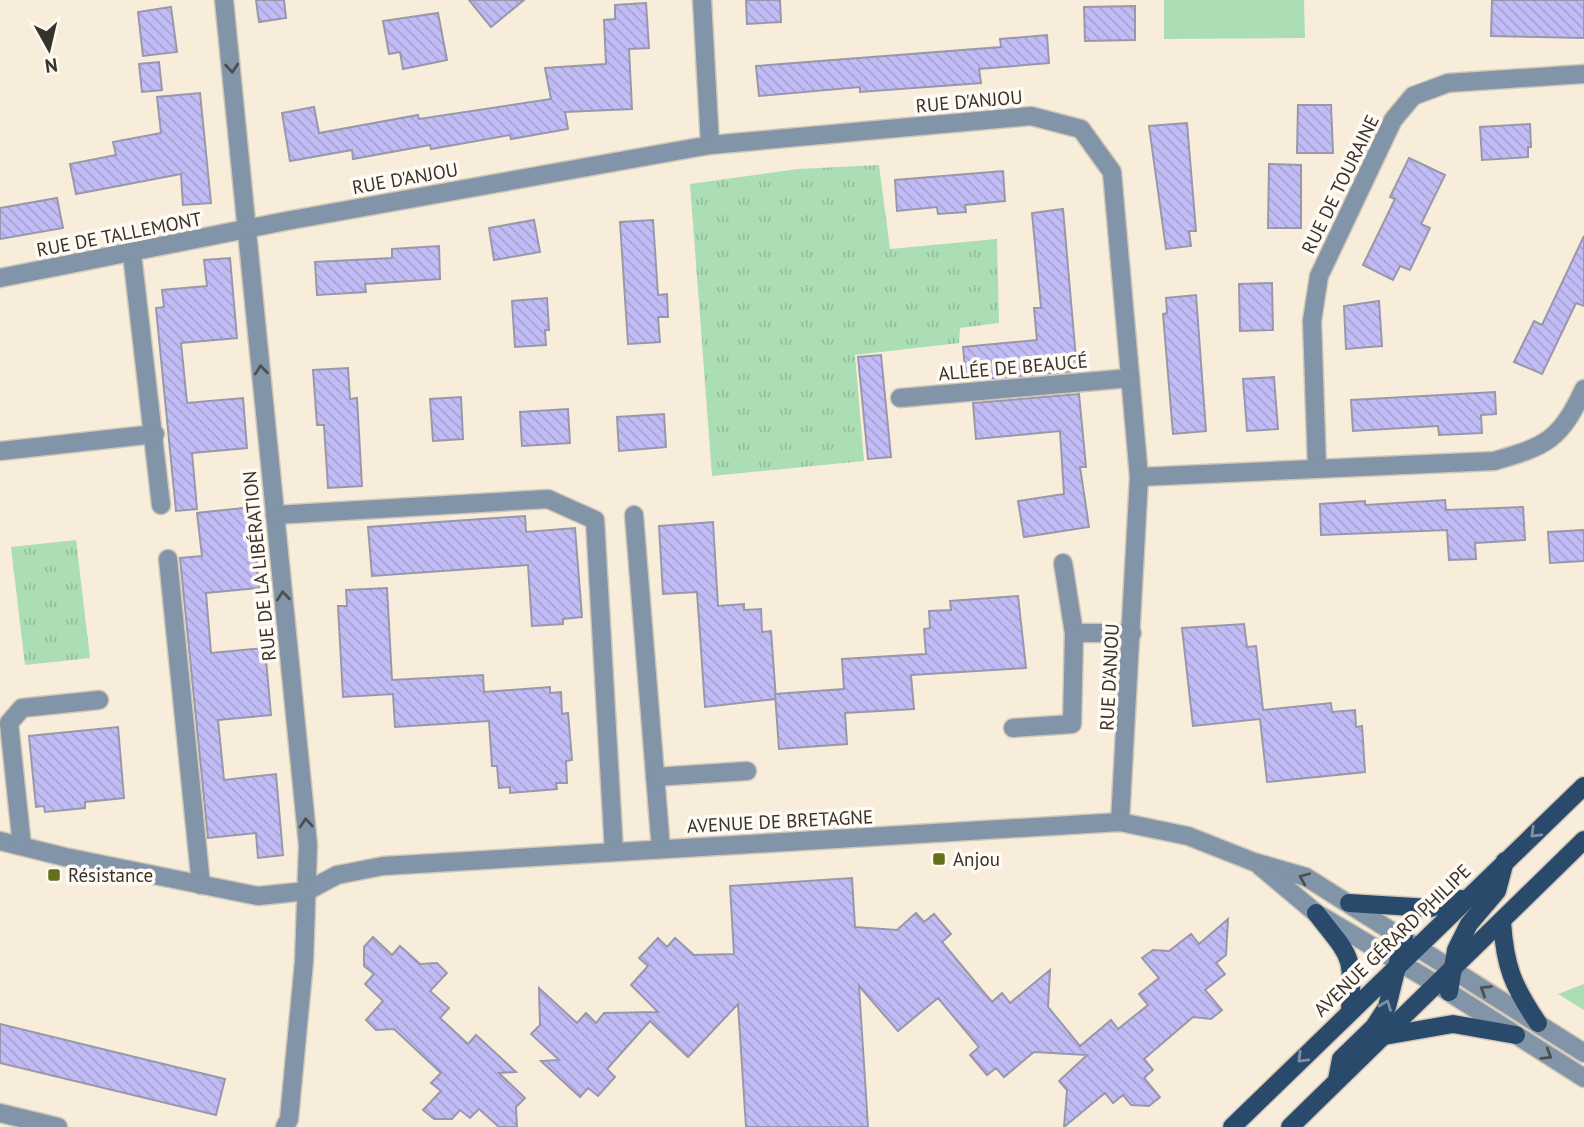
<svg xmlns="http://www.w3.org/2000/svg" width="1584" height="1127" font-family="'PT Sans',sans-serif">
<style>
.grass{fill:#abdeb4}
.park{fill:url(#park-tufts)}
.building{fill:url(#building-back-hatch);stroke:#9998aa;stroke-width:2}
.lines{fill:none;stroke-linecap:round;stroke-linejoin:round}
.minor-casing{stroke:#d1c7b8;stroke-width:21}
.major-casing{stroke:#d1c7b8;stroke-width:21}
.minor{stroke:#8294a7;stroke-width:18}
.major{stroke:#2a4a6b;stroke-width:18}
.oneway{stroke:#4e4f51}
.oneway2{stroke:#7f90a1}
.poi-dot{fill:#636f19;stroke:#fffaf3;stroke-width:2.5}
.labels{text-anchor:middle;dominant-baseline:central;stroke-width:7;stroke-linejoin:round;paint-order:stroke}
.street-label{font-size:19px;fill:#37322c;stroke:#fffaf3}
.poi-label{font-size:19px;fill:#37322c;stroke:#fffaf3;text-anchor:start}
</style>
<defs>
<pattern id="park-tufts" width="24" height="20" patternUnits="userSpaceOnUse" patternTransform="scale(1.75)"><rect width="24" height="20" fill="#abdeb4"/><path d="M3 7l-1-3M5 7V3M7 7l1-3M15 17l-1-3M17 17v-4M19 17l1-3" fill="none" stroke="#94bf9b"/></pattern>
<pattern id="building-back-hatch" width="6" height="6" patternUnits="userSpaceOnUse" patternTransform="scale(1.75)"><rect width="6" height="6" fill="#c1bcf5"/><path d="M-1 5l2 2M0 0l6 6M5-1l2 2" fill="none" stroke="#a6a2d2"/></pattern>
</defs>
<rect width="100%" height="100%" fill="#f8ecdb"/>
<g class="grass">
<path d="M1164,0H1304L1305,38L1164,39Z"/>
<path d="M1584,984V1010L1558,994Z"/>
</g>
<g class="park">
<path d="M879,165L890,249L997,239L999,323L960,328L959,343L855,355L864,461L712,476L690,184L798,169Z"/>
<path d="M76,540L90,658L25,665L11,547Z"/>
</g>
<g class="building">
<path d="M256,0H284L286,18L259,22Z"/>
<path d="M469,0H524L491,27Z"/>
<path d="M746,0H780L781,22L747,24Z"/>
<path d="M1492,0H1584V38L1491,36Z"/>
<path d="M646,3L649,48L629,49L632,109L565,112L568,129L511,139L510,135L431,149L430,145L353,159L352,150L290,161L282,113L314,107L319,133L418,115L419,119L551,99L545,68L606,64L604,20L615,19V5Z"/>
<path d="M1135,6V40L1085,41L1084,7Z"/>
<path d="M171,7L177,52L143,56L138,12Z"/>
<path d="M438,13L447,60L403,69L400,52L389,54L383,21Z"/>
<path d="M1047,35L1049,63L979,69L981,83L860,92V87L759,96L756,66L1001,47L1000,39Z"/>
<path d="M159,62L162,90L142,92L139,64Z"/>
<path d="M200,93L211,203L183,205L181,174L76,194L70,164L116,155L113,142L161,133L157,97Z"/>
<path d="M1298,105H1331L1333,153H1297Z"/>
<path d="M1187,123L1196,231H1189L1191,246L1166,249L1149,126Z"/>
<path d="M1530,124L1531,147H1528V157L1482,160L1480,127Z"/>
<path d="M1409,158L1445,175L1421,224L1430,228L1410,270L1400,266L1393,280L1363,265L1395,199L1390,197Z"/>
<path d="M1269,164L1301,165V228H1268Z"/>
<path d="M1003,171L1005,201L965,205L966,212L938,214L937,207L897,211L895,180Z"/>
<path d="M57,198L63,228L0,239V208Z"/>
<path d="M1063,209L1077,371L972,380V377L966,378L963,347L1037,340L1034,308H1041L1032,213Z"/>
<path d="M534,220L540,252L494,260L489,228Z"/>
<path d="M653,220L658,295L667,294L668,317H658L660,342L628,344L620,222Z"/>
<path d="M1584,236V306L1576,303L1542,374L1514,362L1534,321L1542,325Z"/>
<path d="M439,246L440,279L365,284L366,292L317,295L315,262L392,258V249Z"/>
<path d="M230,258L237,338L181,343L187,403L243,398L247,448L192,453L197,509L176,511L156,308L164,307L162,290L207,286L204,260Z"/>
<path d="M1272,283L1273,330L1240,331L1239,284Z"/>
<path d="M1196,295L1206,431L1173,434L1163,314L1167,313L1166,298Z"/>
<path d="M547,298L549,330H545L546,345L515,347L512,301Z"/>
<path d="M1379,301L1382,346L1346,349L1344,306Z"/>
<path d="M881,355L891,457L868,459L858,357Z"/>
<path d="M348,368L350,399L357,398L362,486L328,488L324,425H317L313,370Z"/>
<path d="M1274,377L1278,429L1247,431L1243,379Z"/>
<path d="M1495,392L1496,414L1481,415L1482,433L1439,435L1438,426L1353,431L1351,400Z"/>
<path d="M1079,394L1086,467H1080L1089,527L1024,537L1018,501L1064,494L1060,431L976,439L973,403Z"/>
<path d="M461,397L463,439L433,441L430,399Z"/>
<path d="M568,409L570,443L522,446L520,412Z"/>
<path d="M664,414L666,447L619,451L617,417Z"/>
<path d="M1445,500L1446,510L1523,507L1525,540L1475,543L1476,559L1449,560L1447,530L1321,535L1320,504L1365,501V505Z"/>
<path d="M252,507L259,588L206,593L211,653L265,648L271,715L218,720L224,780L276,774L283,855L258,858L256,833L208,838L180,558L202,556L197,513Z"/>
<path d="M525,516L526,532L575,528L582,617L563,619V624L532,626L528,565L372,576L368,527Z"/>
<path d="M713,522L718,606L744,604V610L761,609L762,632L771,631L776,699L705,707L697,592L663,594L659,526Z"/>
<path d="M1584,530V561L1550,563L1548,532Z"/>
<path d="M387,588L392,680L483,675L484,692L550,687V693L561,692L562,714L568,713L572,760L566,761L567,783H556L557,789L510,793V787L499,788L497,766H492L489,721L395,727L393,694L343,697L338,606H347L346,590Z"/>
<path d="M1018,596L1026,668L911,675L914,709L845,713L847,744L779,749L775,694L844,689L842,659L926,654L924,629L930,628L929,611L951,610L950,601Z"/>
<path d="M1244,624L1247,647L1256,646L1263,710L1331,703L1332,712L1355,710L1356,727L1362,726L1365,772L1267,782L1260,719L1193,726L1182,628Z"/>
<path d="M118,727L124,798L85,802V808L45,812L44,806L36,807L29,736Z"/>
<path d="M852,878L855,927L897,930L916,913L924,922L934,914L951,934L942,942L992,1002L1002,993L1010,1003L1050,970L1048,1007L1080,1046L1111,1020L1118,1029L1148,1005L1139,994L1159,978L1142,958L1153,950L1169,951L1191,934L1199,944L1228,919L1226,955L1216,963L1225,974L1205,990L1222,1010L1211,1019L1193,1017L1144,1059L1153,1070L1144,1078L1160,1097L1149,1106L1131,1105L1123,1095L1113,1103L1105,1093L1064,1127L1067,1090L1059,1081L1087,1055L1034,1052L1004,1077L996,1068L987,1075L970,1055L979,1047L938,998L898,1031L859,986L868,1127H746L738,1004L688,1057L650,1021L607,1069L615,1077L598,1096L588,1088L580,1097L541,1061L559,1060L531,1034L540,1025L539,988L577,1023L586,1013L596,1023L604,1013L658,1012L631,985L648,966L639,958L658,938L667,947L675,938L694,955L734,954L730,886Z"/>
<path d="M373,937L392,955L400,946L420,964L437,963L447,973L430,991L449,1008L440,1018L468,1044L476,1035L516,1072L499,1073L525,1098L516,1107L517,1127H499L479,1109L470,1118L460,1110L452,1119H434L423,1110L441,1091L431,1083L441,1073L394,1029L376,1030L366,1020L383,1001L365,984L374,974L364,966V947Z"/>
<path d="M0,1024L225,1079L216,1115L0,1063Z"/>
</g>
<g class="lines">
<defs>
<g id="minor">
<path d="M224,0L308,845L304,962L289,1119L285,1127"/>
<path d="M702,0L710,145"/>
<path d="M132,254L161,505"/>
<path d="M0,278L286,221L710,145L1031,116L1081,129L1112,172L1139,477L1120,822"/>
<path d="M900,398L1130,378"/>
<path d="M0,451L155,434"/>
<path d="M1317,468L1312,321L1319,276L1393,120L1413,96L1448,83L1584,74"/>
<path d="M1139,477L1494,461C1547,446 1560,440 1584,389"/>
<path d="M275,515L548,499L595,520L614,852"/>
<path d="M634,515L661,849"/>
<path d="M168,559L201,885"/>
<path d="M1063,563L1074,633"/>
<path d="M1013,728L1072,724L1074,633H1132"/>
<path d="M655,777L747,771"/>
<path d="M0,841L65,857L258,896L307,891L337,875L383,866L1120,822L1188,836L1254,862L1306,877L1584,1053"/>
<path d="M22,846L9,723L22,708L99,700"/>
<path d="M1260,866L1316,913L1436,984L1584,1078"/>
<path d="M0,1113L58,1127"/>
</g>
<g id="major">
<path d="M1349,903L1430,908L1461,899"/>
<path d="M1316,913C1350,957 1354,953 1350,1010"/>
<path d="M1502,922C1505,967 1513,986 1538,1023"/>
<path d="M1449,992L1456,950L1469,924L1497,891L1505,861"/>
<path d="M1384,1036L1453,1024L1516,1035"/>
<path d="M1337,1080L1341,1059L1374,1027L1387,1007L1404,938"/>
<path d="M1232,1127L1584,786"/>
<path d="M1290,1127L1584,840"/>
</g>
</defs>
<use href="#minor" class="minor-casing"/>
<use href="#major" class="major-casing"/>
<use href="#minor" class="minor"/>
<use href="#major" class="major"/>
</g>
<defs><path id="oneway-chevron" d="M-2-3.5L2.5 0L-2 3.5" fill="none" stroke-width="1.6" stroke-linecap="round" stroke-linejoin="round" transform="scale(1.75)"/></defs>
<g class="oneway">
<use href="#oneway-chevron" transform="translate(232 68) rotate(85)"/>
<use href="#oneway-chevron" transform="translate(261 370) rotate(-96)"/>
<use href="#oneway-chevron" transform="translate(283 596) rotate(-96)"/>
<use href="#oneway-chevron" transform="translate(306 823) rotate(-94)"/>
<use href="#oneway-chevron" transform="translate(1304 878) rotate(-157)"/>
<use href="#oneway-chevron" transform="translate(1485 990) rotate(-148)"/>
<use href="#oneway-chevron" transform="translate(1547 1055) rotate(32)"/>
</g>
<g class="oneway2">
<use href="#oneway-chevron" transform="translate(1535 833) rotate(136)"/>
<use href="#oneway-chevron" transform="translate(1386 1005) rotate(-69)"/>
<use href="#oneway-chevron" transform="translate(1302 1058) rotate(135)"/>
</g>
<g class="poi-dot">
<rect x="932" y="852" width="14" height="14" rx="3.5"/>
<rect x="47" y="868" width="14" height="14" rx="3.5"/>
</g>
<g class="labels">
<g class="street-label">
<text transform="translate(969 101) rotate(-5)">RUE D'ANJOU</text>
<text transform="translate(405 178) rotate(-10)">RUE D'ANJOU</text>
<text transform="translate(1340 184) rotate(-64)">RUE DE TOURAINE</text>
<text transform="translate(119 234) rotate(-11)">RUE DE TALLEMONT</text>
<text transform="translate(1013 367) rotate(-5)">ALLÉE DE BEAUCÉ</text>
<text transform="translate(259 566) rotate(-96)">RUE DE LA LIBÉRATION</text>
<text transform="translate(1109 677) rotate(-87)">RUE D'ANJOU</text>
<text transform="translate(780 821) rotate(-3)">AVENUE DE BRETAGNE</text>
<text transform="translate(1392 940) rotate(-44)">AVENUE GÉRARD PHILIPE</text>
</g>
<g class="poi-label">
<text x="953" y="859">Anjou</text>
<text x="68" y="875">Résistance</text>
</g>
</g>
<g transform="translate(49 49) rotate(172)" stroke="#fffaf3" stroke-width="5" paint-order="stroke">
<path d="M0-5L12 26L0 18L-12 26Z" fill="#37322c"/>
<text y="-10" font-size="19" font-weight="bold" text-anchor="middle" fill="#37322c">N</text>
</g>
</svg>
